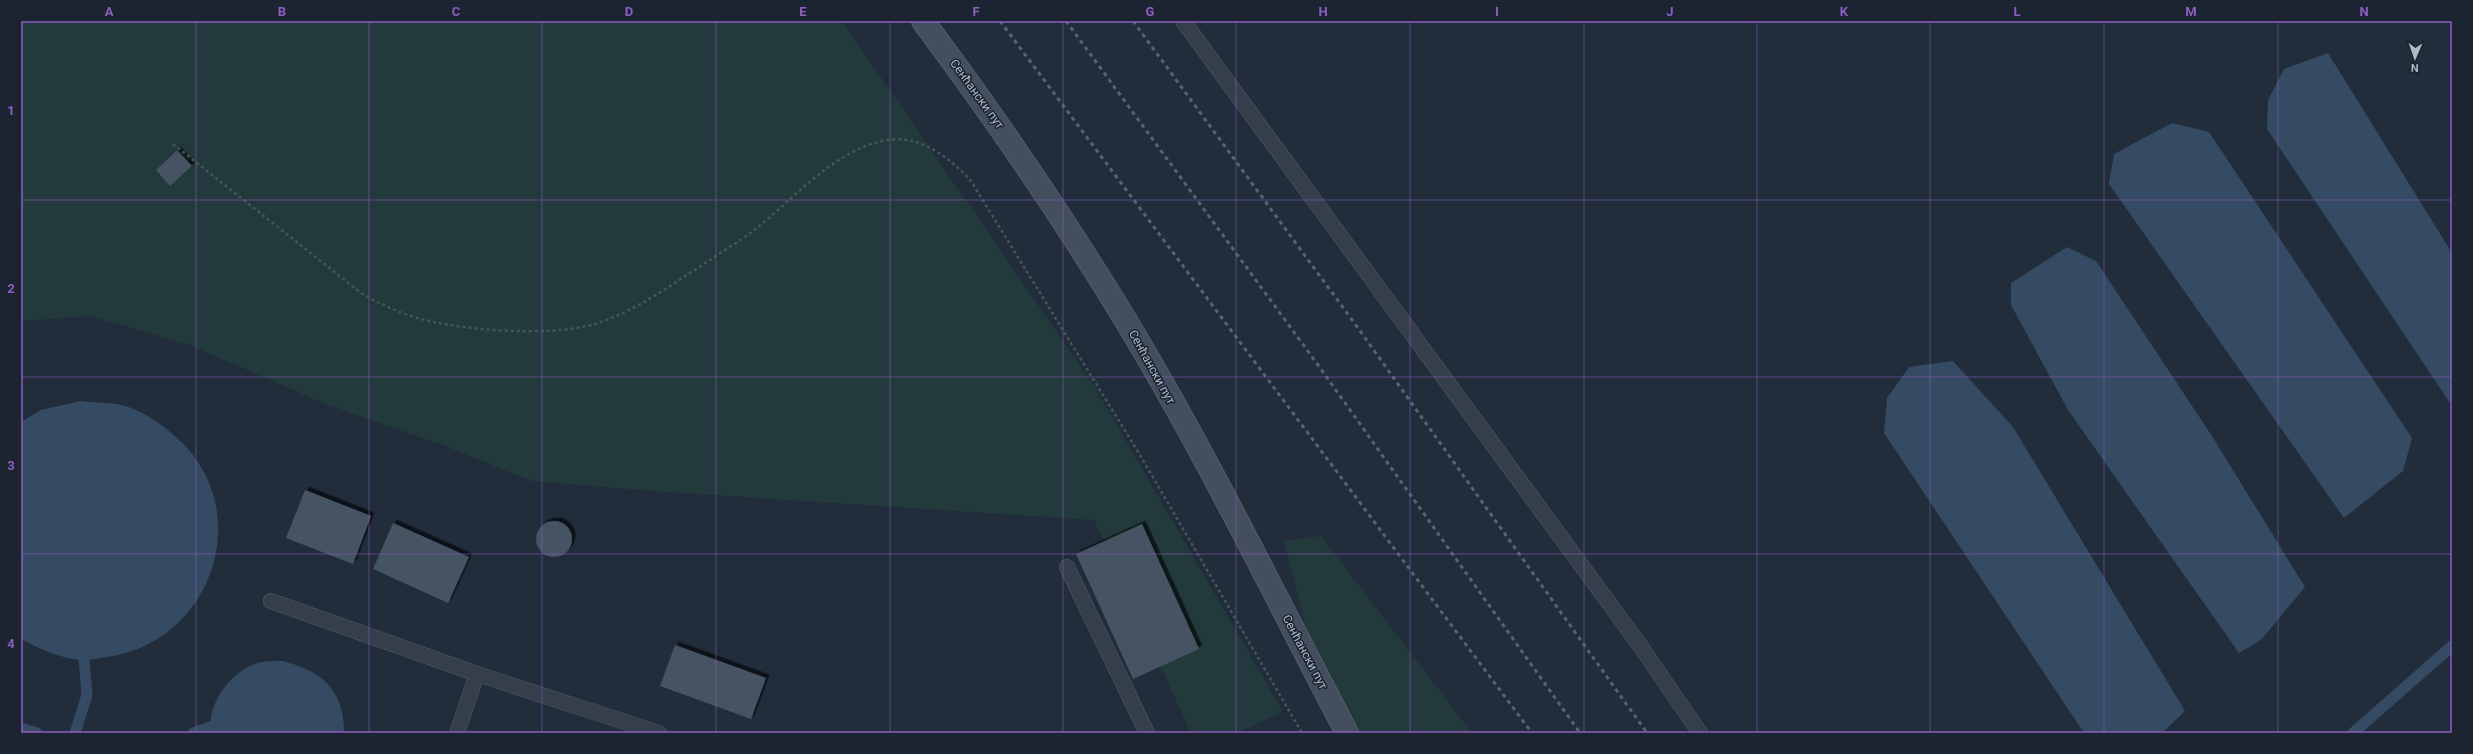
<svg xmlns="http://www.w3.org/2000/svg" width="2473" height="754" font-family="Roboto,sans-serif">
<style>
.green{fill:#233a3c}
.water{fill:#354a63}
.lines{fill:none;stroke-linecap:round;stroke-linejoin:round}
.stream{stroke:#354a63;stroke-width:11}
.building{fill:#445362;filter:url(#shadow)}
.lane-casing{stroke:#535d69;stroke-width:16}
.secondary-casing{stroke:#535d69;stroke-width:24}
.path{stroke:#415759;stroke-width:2.5;stroke-dasharray:3 3;stroke-linecap:butt}
.lane{stroke:#353f4b;stroke-width:15}
.secondary{stroke:#434e5e;stroke-width:22}
.rail{stroke:#576372;stroke-width:3;stroke-dasharray:4 4;stroke-linecap:butt}
.grid{fill:none;stroke:#8e5ec2;stroke-width:1;stroke-opacity:0.55}
.labels{text-anchor:middle;dominant-baseline:central;stroke-width:3;stroke-linejoin:round;paint-order:stroke}
.street-label{font-size:12px;fill:#b0bac7;stroke:#1b2430}
.neatline{fill:none;stroke:#8e5ec2;stroke-width:1.5}
.grid-label{font-size:13px;text-anchor:middle;font-weight:bold;fill:#8e5ec2}
</style>
<defs>
<filter id="shadow"><feDropShadow dx="3.5" dy="-3.5" stdDeviation="0" flood-color="#0009"/></filter>
</defs>
<rect width="100%" height="100%" fill="#212d3b"/>
<g class="green">
<path d="M26,21H842L1096,389L1283,712L1236,733H1191L1094,520L667,492L532,481L445,446L323,403L190,345L91,316L21,321V25Z"/>
<path d="M1321,536L1472,733H1354L1306,627L1284,541Z"/>
</g>
<g class="water">
<path d="M2328,53L2452,253V406L2267,129L2268,100L2284,69Z"/>
<path d="M2172,123L2209,132L2412,438L2403,471L2344,518L2109,184L2114,154Z"/>
<path d="M2067,247L2096,261L2210,433L2305,587L2261,640L2239,653L2068,410L2011,305V283Z"/>
<path d="M1953,361L2013,427L2185,711L2162,733H2084L1884,433L1887,398L1909,367Z"/>
<path d="M80,401C93,403 109,402 122,405C144,411 162,424 178,439C257,511 212,643 107,657C100,658 91,660 83,660C61,659 40,649 21,639V422L41,410Z"/>
<path d="M283,661C322,671 344,690 344,733H211C206,703 232,669 261,662C268,661 276,661 283,661Z"/>
</g>
<g class="lines">
<g class="stream">
<path d="M21,728L37,733"/>
<path d="M75,733L87,695L84,660"/>
<path d="M193,733L210,727"/>
<path d="M2353,733L2452,646"/>
</g>
</g>
<g class="building">
<path d="M177,150L192,166L170,186L156,170Z"/>
<path d="M305,490L371,516L353,564L286,538Z"/>
<circle cx="554" cy="539" r="18"/>
<path d="M393,523L469,557L448,603L373,569Z"/>
<path d="M1142,524L1199,649L1133,679L1076,554Z"/>
<path d="M675,645L766,678L751,719L660,686Z"/>
</g>
<g class="lines">
<defs>
<g id="lane">
<path d="M1183,21L1639,644L1700,733"/>
<path d="M1067,567L1147,733"/>
<path d="M271,601L477,674L659,733"/>
<path d="M457,733L477,674"/>
</g>
<path id="secondary" d="M923,21C993,115 1059,211 1120,311C1203,447 1273,592 1347,733"/>
</defs>
<use href="#lane" class="lane-casing"/>
<use href="#secondary" class="secondary-casing"/>
<path class="path" d="M173,144L361,293C378,303 395,311 414,317C459,331 551,337 595,324C636,311 671,285 707,262C724,250 742,240 758,227C794,198 832,154 878,142C916,131 947,155 971,181L1140,455L1302,733"/>
<use href="#lane" class="lane"/>
<use href="#secondary" class="secondary"/>
<g class="rail">
<path d="M1000,21L1532,733"/>
<path d="M1066,21L1318,365L1580,733"/>
<path d="M1133,21L1358,328L1647,733"/>
</g>
</g>
<path class="grid" d="M196,21V733M369,21V733M542,21V733M716,21V733M890,21V733M1063,21V733M1236,21V733M1410,21V733M1584,21V733M1757,21V733M1930,21V733M2104,21V733M2278,21V733M21,200H2452M21,377H2452M21,554H2452"/>
<g class="labels">
<g class="street-label">
<text transform="translate(977 94) rotate(54)">Сенћански пут</text>
<text transform="translate(1152 367) rotate(61)">Сенћански пут</text>
<text transform="translate(1305 652) rotate(62)">Сенћански пут</text>
</g>
</g>
<rect width="2473" height="754" fill="none" stroke="#1b2430" stroke-width="44"/>
<g transform="translate(2415 58) rotate(182)" stroke="#1b2430" stroke-width="3" paint-order="stroke">
<path d="M0-3L7 15L0 10L-7 15Z" fill="#b0bac7"/>
<text y="-6" font-size="11" font-weight="bold" text-anchor="middle" fill="#b0bac7">N</text>
</g>
<rect x="22" y="22" width="2429" height="710" class="neatline"/>
<g class="grid-label">
<text x="109" y="16">A</text>
<text x="282" y="16">B</text>
<text x="456" y="16">C</text>
<text x="629" y="16">D</text>
<text x="803" y="16">E</text>
<text x="976" y="16">F</text>
<text x="1150" y="16">G</text>
<text x="1323" y="16">H</text>
<text x="1497" y="16">I</text>
<text x="1670" y="16">J</text>
<text x="1844" y="16">K</text>
<text x="2017" y="16">L</text>
<text x="2191" y="16">M</text>
<text x="2364" y="16">N</text>
<text x="11" y="115">1</text>
<text x="11" y="293">2</text>
<text x="11" y="470">3</text>
<text x="11" y="648">4</text>
</g>
</svg>
